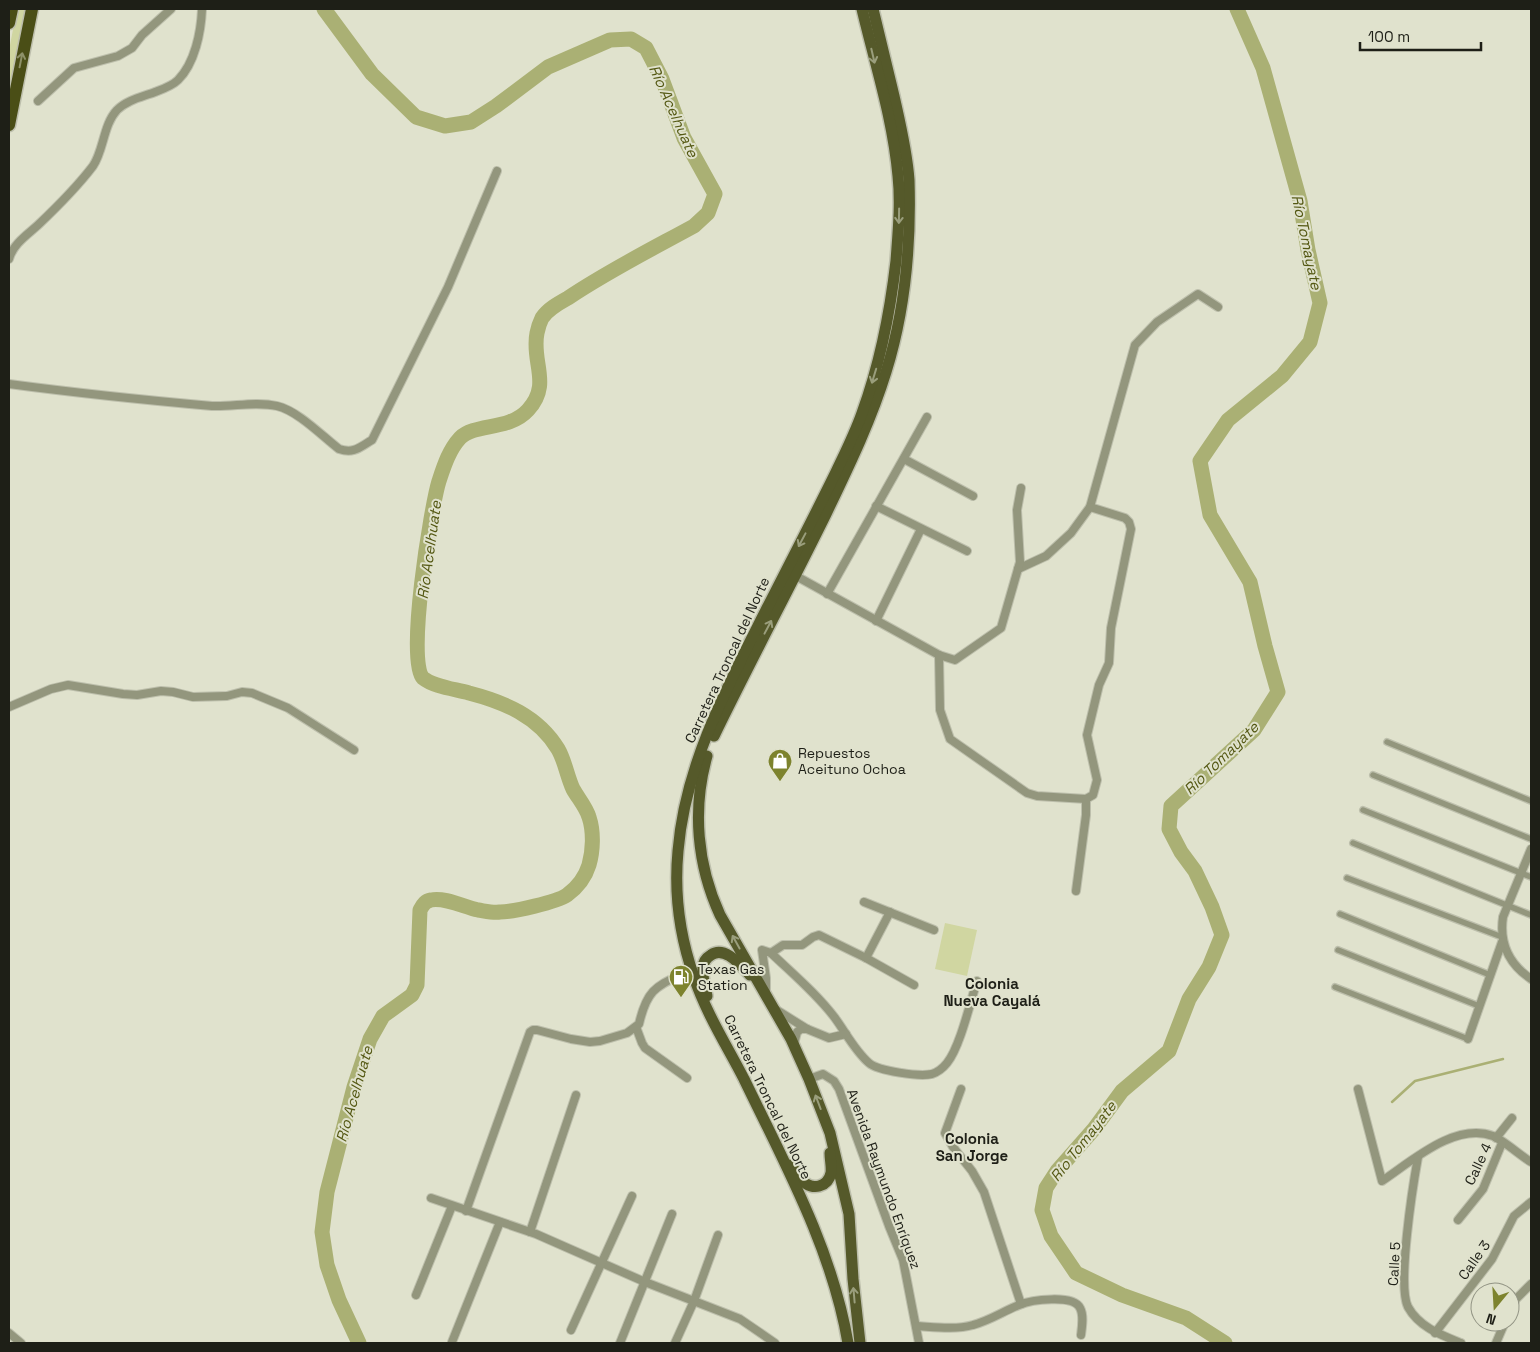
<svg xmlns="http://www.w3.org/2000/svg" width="1540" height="1352" font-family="'Space Grotesk',sans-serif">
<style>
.green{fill:#d0d6a1}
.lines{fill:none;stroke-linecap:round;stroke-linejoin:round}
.stream{stroke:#aab074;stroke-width:2.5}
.river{stroke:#aab074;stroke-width:15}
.pedestrian-casing{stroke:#bdbfac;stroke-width:8}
.minor-casing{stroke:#bdbfac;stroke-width:10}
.primary-casing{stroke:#bdbfac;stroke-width:14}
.trunk-casing{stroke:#bdbfac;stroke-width:15}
.pedestrian{stroke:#93967d;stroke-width:5.5}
.minor{stroke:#93967d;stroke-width:8}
.primary{stroke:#55592a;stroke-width:11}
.trunk{stroke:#4a4e16;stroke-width:12}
.oneway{stroke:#9a9e7c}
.oneway2{stroke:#8e9168}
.labels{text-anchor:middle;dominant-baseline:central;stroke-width:4;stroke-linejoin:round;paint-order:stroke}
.street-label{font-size:14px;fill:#1e1f17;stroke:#e0e2cd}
.poi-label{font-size:14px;fill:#1e1f17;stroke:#e0e2cd;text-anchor:start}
.water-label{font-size:15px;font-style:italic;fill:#545813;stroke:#e0e2cd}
.neighbourhood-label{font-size:15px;font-weight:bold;fill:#1e1f17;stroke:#e0e2cd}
</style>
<rect width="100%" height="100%" fill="#e0e2cd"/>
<g class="green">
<path d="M17,9H28L9,104V50Z"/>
<path d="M945,923L977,930L967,976L935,969Z"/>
</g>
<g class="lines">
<path class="stream" d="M1392,1102L1415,1081L1503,1059"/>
<g class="river">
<path d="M324,9L372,74L416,117L445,126L471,122L496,106L548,67L610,40L631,39L646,48L662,79L684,138L715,194L708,213L694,226C652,249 608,271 568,298C559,303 548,309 542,318C540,322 538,328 537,333C531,362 552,384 528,410C509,431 475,423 460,438C449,450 444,466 439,481C431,507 406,662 423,678C434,687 455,689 469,693C504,702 538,716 558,749C565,761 567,776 573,789C578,798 586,807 589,817C594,832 593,851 589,865C585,878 578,887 567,895C557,902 513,912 500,912C493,913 485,911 478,910C464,907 445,897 431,900C425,901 423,905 420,910L417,985L412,995L383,1016L370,1039L354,1087L327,1192L322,1232L327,1265L339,1300L359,1343"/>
<path d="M1225,1343L1186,1318L1122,1295L1076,1273L1051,1236L1042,1210L1046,1188L1057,1171L1094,1129L1122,1091L1169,1051L1189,999L1209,967L1222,935L1212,907L1195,871L1181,852L1169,829L1171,806L1254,730L1278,692L1265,646L1250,582L1210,515L1200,461L1228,420L1282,376L1310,342L1320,303L1308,250L1300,201L1263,68L1237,9"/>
</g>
<defs>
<g id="pedestrian">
<path d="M1387,742L1531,801"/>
<path d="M1373,775L1531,839"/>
<path d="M1363,810L1531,877"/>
<path d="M1353,843L1531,915"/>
<path d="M1347,878L1502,937"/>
<path d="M1340,914L1490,975"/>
<path d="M1338,950L1479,1006"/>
<path d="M1335,987L1468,1039"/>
</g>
<g id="minor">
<path d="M38,101L74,68L118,56L132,48L142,35L171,9"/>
<path d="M9,259C13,244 27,235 38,225C57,207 77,187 93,166C104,150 103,125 117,110C127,100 142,97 155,92C163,89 172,86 178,80C195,63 201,32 202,9"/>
<path d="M9,384C77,393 144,400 212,406C233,407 256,401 277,406C298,411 321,435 339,449C354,454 360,447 372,440L448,287L497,171"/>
<path d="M904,459L973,496"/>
<path d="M876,506L967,551"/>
<path d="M1018,569L1046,556L1071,533L1090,507L1135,345L1157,322L1198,294L1218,307"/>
<path d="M796,576L939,655L955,660L1001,628L1020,562L1017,510L1021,488"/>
<path d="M827,594L927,417"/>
<path d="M876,621L921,529"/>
<path d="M939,655L940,710L950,739L1027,793L1037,796L1086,799L1093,795L1097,780L1087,735L1099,685L1109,663L1111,628L1131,529L1129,522L1125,518L1090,507"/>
<path d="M9,707L51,689L68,685L123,694L137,695L161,691L173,692L193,697L227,696L242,692L252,693L288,708L354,750"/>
<path d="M1531,849L1503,917C1499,944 1509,964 1531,979"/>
<path d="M1076,891L1086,815V799"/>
<path d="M864,902L934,930"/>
<path d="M771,953L783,945H802L813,937L819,935L866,958L914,985"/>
<path d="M866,958L890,912"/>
<path d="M766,994V978L762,950L771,953C793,974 817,994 835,1018C846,1033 855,1051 869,1063C878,1071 920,1077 932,1074C938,1072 943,1068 947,1063C960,1047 970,1003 977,981"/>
<path d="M775,1009L807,1029L829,1038L846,1034"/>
<path d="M636,1027L642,1043L645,1048L687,1078"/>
<path d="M1468,1039L1502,942"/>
<path d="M794,1044L797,1032L801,1029H807"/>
<path d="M809,1079L823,1074L834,1081L839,1089L889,1226L903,1260L919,1343"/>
<path d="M961,1089L945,1133L953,1147L972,1171L984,1192L1021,1304"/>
<path d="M1358,1089L1382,1181C1412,1161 1455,1122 1493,1136C1503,1140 1521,1156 1531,1162"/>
<path d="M1496,1138L1512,1118"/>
<path d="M1418,1157C1413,1185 1397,1285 1408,1307C1419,1327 1441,1335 1461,1343"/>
<path d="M431,1198L536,1234L645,1282L740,1319L775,1343"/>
<path d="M466,1211L530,1032L533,1030H537L571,1039L590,1042L600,1041L627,1033L639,1024C648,985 659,986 692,969"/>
<path d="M1458,1220L1483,1189L1502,1143"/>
<path d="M530,1232L576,1095"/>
<path d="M416,1295L452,1206"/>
<path d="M1510,1312L1516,1299L1531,1284"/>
<path d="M916,1326C934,1327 955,1330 973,1325C989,1321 1004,1311 1019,1305C1031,1300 1073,1294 1080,1308C1084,1315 1082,1327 1081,1335"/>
<path d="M571,1330L632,1196"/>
<path d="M9,1333L21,1343"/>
<path d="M1435,1333L1492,1259L1514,1216L1531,1202"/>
<path d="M452,1342L500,1222"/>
<path d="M620,1343L672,1214"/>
<path d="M675,1343L694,1301L718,1235"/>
<path d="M1496,1343L1505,1322"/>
</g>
<g id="primary">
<path d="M714,736C750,662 789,589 826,514C848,468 871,421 886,372C905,311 911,243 909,180C907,151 900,123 894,96C887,67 880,38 873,9"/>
<path d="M707,756C692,809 697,865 720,915L791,1039L809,1079L830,1133L849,1214L853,1279L860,1343"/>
<path d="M707,996C705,987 702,977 703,968C703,963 706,958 711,955C725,945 741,966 750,975"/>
<path d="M791,1165C795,1170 798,1177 803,1181C812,1191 828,1187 831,1173C832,1167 830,1160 830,1153"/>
<path d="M848,1343C832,1249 785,1164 744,1079C727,1046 706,1013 694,977C680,937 674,893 678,851C685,765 727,687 765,612C789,565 813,519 836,472C845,453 855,433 862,413C880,364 890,313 896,261C898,233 901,204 898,176C893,119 875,64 862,9"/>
</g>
<g id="trunk">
<path d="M9,23L12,9"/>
<path d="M9,125L32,9"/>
</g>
</defs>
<use href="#pedestrian" class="pedestrian-casing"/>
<use href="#minor" class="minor-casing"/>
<use href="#primary" class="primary-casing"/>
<use href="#trunk" class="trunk-casing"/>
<use href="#pedestrian" class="pedestrian"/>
<use href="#minor" class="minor"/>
<use href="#primary" class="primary"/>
<use href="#trunk" class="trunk"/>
</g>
<defs><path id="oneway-shaft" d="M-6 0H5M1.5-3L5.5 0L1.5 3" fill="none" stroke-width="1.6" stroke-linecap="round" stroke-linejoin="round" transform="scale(1.25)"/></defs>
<g class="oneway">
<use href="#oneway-shaft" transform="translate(873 56) rotate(77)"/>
<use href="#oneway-shaft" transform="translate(899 216) rotate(91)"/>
<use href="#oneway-shaft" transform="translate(874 376) rotate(107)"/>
<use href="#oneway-shaft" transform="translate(802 540) rotate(118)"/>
<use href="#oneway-shaft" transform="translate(768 627) rotate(-62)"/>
<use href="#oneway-shaft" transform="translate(736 942) rotate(-119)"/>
<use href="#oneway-shaft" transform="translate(818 1102) rotate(-111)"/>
<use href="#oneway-shaft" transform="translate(854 1295) rotate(-95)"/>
</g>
<use class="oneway2" href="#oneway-shaft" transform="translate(21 60) rotate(-79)"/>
<defs>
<symbol id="shop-pin" viewBox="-11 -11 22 30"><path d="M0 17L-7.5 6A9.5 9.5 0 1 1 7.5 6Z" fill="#7d832e" stroke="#e0e2cd"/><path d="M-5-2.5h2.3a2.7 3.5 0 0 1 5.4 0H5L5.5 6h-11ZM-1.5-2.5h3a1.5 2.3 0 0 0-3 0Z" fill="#fff"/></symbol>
<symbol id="fuel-pin" viewBox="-11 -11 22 30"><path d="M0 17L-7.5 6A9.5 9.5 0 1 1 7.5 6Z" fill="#7d832e" stroke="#e0e2cd"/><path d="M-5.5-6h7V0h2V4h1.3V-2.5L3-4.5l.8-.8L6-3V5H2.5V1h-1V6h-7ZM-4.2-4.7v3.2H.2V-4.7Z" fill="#fff"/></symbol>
</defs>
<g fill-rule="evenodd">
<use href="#shop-pin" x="766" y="747" width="28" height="38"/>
<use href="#fuel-pin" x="667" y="963" width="28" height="38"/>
</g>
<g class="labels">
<g class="street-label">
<text transform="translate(727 660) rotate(-65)">Carretera Troncal del Norte</text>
<text transform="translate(768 1097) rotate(64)">Carretera Troncal del Norte</text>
<text transform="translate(1478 1164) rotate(-65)">Calle 4</text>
<text transform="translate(884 1179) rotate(70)">Avenida Raymundo Enríquez</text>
<text transform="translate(1474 1260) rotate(-55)">Calle 3</text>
<text transform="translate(1394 1264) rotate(-87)">Calle 5</text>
</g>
<g class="poi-label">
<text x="798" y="753">Repuestos<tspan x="798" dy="16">Aceituno Ochoa</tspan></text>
<text x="698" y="969">Texas Gas<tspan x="698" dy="16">Station</tspan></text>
</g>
<g class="water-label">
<text transform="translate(674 111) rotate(66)">Río Acelhuate</text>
<text transform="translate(1307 242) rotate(78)">Río Tomayate</text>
<text transform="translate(429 550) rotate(-82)">Río Acelhuate</text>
<text transform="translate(1221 758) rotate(-44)">Río Tomayate</text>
<text transform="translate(354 1094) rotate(-74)">Río Acelhuate</text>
<text transform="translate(1083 1141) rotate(-52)">Río Tomayate</text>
</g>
<g class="neighbourhood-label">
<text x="992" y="983">Colonia<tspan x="992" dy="17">Nueva Cayalá</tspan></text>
<text x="972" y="1138">Colonia<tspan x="972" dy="17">San Jorge</tspan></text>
</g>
</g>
<rect width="1540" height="1352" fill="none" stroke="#1e1f17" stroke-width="20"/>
<g transform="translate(1495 1307) rotate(198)"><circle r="24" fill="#e0e2cd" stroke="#929484"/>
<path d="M0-4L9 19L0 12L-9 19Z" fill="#7d832e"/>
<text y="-8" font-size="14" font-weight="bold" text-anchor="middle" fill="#1e1f17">N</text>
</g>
<path d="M1360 42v8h121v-8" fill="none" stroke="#1e1f17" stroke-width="2.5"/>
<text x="1368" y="42" font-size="15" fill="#1e1f17" stroke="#e0e2cd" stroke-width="4" paint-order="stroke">100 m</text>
</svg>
